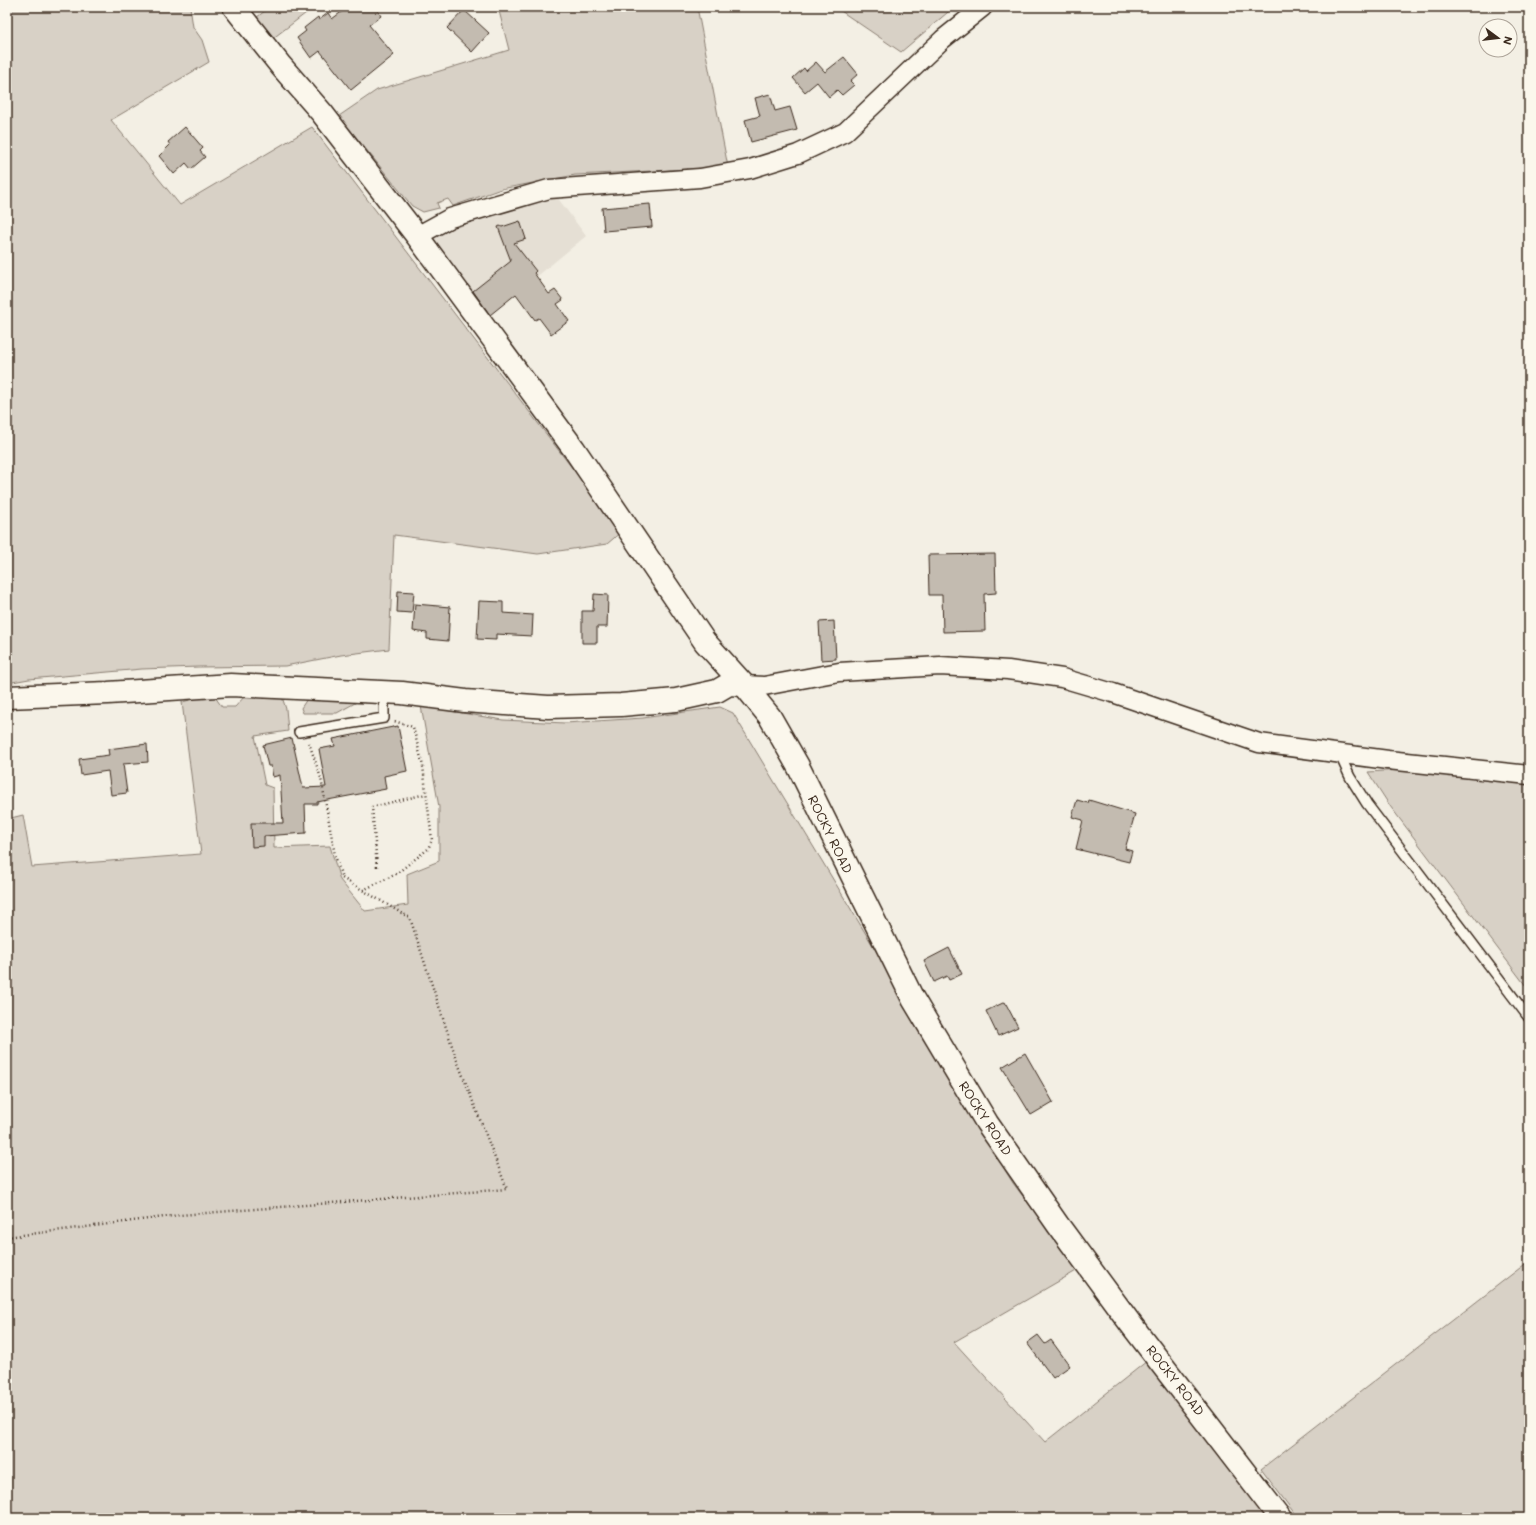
<svg xmlns="http://www.w3.org/2000/svg" width="1536" height="1525" font-family="Mali,sans-serif">
<style>
.built{fill:#e5dfd4}
.green{fill:#d8d1c6;stroke:#8a7e72}
.building{fill:#c3bbb0;stroke:#3b2a1e}
.lines{fill:none;stroke-linecap:round;stroke-linejoin:round}
.lane-casing{stroke:#3b2a1e;stroke-width:12}
.street-casing{stroke:#3b2a1e;stroke-width:21}
.secondary-casing{stroke:#3b2a1e;stroke-width:25}
.path{stroke:#3b2a1e;stroke-width:2.5;stroke-dasharray:1 3;stroke-linecap:butt}
.lane{stroke:#fbf7ec;stroke-width:9}
.street{stroke:#fbf7ec;stroke-width:18}
.secondary{stroke:#fbf7ec;stroke-width:22}
.labels{text-anchor:middle;dominant-baseline:central;stroke-width:3;stroke-linejoin:round;paint-order:stroke}
.street-label{font-size:13px;fill:#3b2a1e;stroke:#fbf7ec}
</style>
<rect width="100%" height="100%" fill="#f3efe4"/>
<filter id="ink" filterUnits="userSpaceOnUse"><feTurbulence type="fractalNoise" baseFrequency=".025" numOctaves="2"/><feDisplacementMap in="SourceGraphic" scale="8" xChannelSelector="R" yChannelSelector="G"/><feConvolveMatrix kernelMatrix="1 2 1 2 8 2 1 2 1" color-interpolation-filters="sRGB"/></filter>
<g filter="url(#ink)">
<path class="built" d="M557,197L586,236L489,316L430,242L458,222Z"/>
<g class="green">
<path d="M7,7H190L193,27L202,40L209,62L111,120L180,205L312,127L621,532L607,544L538,554L394,535L389,649L341,655L285,666L198,667L142,669L29,679L7,683Z"/>
<path d="M270,7H314L272,39L252,21Z"/>
<path d="M498,7H697L728,167L575,175L501,189L453,206L448,199L437,203L439,208L423,212L412,206L339,116L377,90L509,50Z"/>
<path d="M835,7H954L901,52Z"/>
<path d="M213,694L222,707H235L245,696L282,697L286,709L288,731L255,736L265,785L273,788L274,848L330,846L340,880L365,911L408,905L407,874L439,861V807L421,706L503,720L565,723L643,718L720,707L733,713L908,1004L956,1092L1013,1183L1078,1270L954,1342L1045,1442L1147,1361L1268,1518H7V819L23,815L32,867L201,854L182,702Z"/>
<path d="M364,698L337,713H303L301,708L307,699Z"/>
<path d="M1400,770L1529,783V990L1390,806L1368,772Z"/>
<path d="M1529,1261V1518H1298L1261,1469Z"/>
</g>
<g class="building">
<path d="M348,7H375L381,16L369,25L394,55L351,90L320,51L311,58L297,38L306,31L304,28L318,17L319,20L328,13L332,19Z"/>
<path d="M464,10L489,33L472,52L447,28Z"/>
<path d="M844,57L858,74L850,81L854,85L842,95L837,90L829,97L817,82L805,92L793,78L804,68L806,71L816,62L825,72Z"/>
<path d="M770,94L775,111L790,107L797,130L751,142L745,120L760,116L755,98Z"/>
<path d="M185,127L203,148L200,151L205,157L191,169L186,163L174,174L159,156L170,145L168,142Z"/>
<path d="M650,204L652,227L604,231L602,208Z"/>
<path d="M520,221L526,239L514,243L536,271L534,273L549,294L555,290L563,300L557,304L569,321L551,334L539,318L535,320L516,294L490,315L473,291L511,261L498,227L500,226L502,227Z"/>
<path d="M995,554L996,593L984,594L985,631L943,632L942,595H929L928,555Z"/>
<path d="M398,591L414,592L412,613L397,612Z"/>
<path d="M594,594L608,595L607,627H597V643H582V611H593Z"/>
<path d="M479,601L503,602V613L533,615L532,636L496,634V640L477,639Z"/>
<path d="M415,604L450,607L448,641L427,639V633L413,631Z"/>
<path d="M834,621L836,659L821,660L819,622Z"/>
<path d="M398,726L407,771L384,776L386,789L317,802V804H305L306,833L264,836V846L252,847L251,823H283L280,775L273,777L271,766H268L263,745L292,738L303,788L326,787L319,749L335,746L333,739Z"/>
<path d="M147,744L148,762L123,764L127,793L111,795L108,771L81,775L79,759L109,755L108,749Z"/>
<path d="M1077,800L1088,803L1089,800L1135,814L1125,849L1132,851L1129,862L1076,849L1083,820L1072,817Z"/>
<path d="M949,948L962,974L949,980L947,976L934,982L924,961Z"/>
<path d="M1005,1002L1018,1027L998,1036L986,1011Z"/>
<path d="M1025,1053L1053,1102L1031,1115L1002,1067Z"/>
<path d="M1038,1335L1045,1344L1051,1340L1070,1366L1053,1378L1027,1343Z"/>
</g>
<g class="lines">
<defs>
<g id="lane">
<path d="M299,732L384,718V692"/>
<path d="M1339,753L1350,777L1367,804L1529,1018"/>
</g>
<g id="street">
<path d="M417,236L450,218L549,189L700,178L750,169L798,154L845,132L943,39L983,7"/>
<path d="M744,685L764,686L839,672L940,666L1008,670L1062,678L1113,693L1259,743L1388,760L1529,775"/>
</g>
<g id="secondary">
<path d="M234,7L281,66L322,113L417,236L574,449L705,642L744,685L770,717L798,766L913,999L987,1123L1058,1225L1130,1323L1280,1518"/>
<path d="M7,697L108,693L231,685L402,693L465,701L548,707L621,705L676,700L717,691L729,684L744,685"/>
</g>
</defs>
<use href="#lane" class="lane-casing"/>
<use href="#street" class="street-casing"/>
<use href="#secondary" class="secondary-casing"/>
<g class="path">
<path d="M377,867L372,807L426,794"/>
<path d="M363,890L396,874L428,849L432,840L423,766L413,727L394,721"/>
<path d="M7,1237L180,1215L507,1189L456,1058L410,918L342,878L335,855L321,778L309,743"/>
</g>
<use href="#lane" class="lane"/>
<use href="#street" class="street"/>
<use href="#secondary" class="secondary"/>
</g>
</g>
<g class="labels">
<g class="street-label">
<text transform="translate(831 834) rotate(64)">ROCKY ROAD</text>
<text transform="translate(986 1118) rotate(57)">ROCKY ROAD</text>
<text transform="translate(1176 1380) rotate(52)">ROCKY ROAD</text>
</g>
</g>
<rect width="1536" height="1525" fill="none" stroke="#fbf7ec" stroke-width="24"/>
<rect x="12" y="12" width="1512" height="1501" fill="none" stroke="#3b2a1e" stroke-width="1.5" filter="url(#ink)"/>
<g transform="translate(1498 38) rotate(105)"><circle r="19" fill="#fbf7ec" stroke="#aea59a"/>
<path d="M0-3L7 15L0 10L-7 15Z" fill="#3b2a1e"/>
<text y="-6" font-size="11" font-weight="bold" text-anchor="middle" fill="#3b2a1e">N</text>
</g>
</svg>
